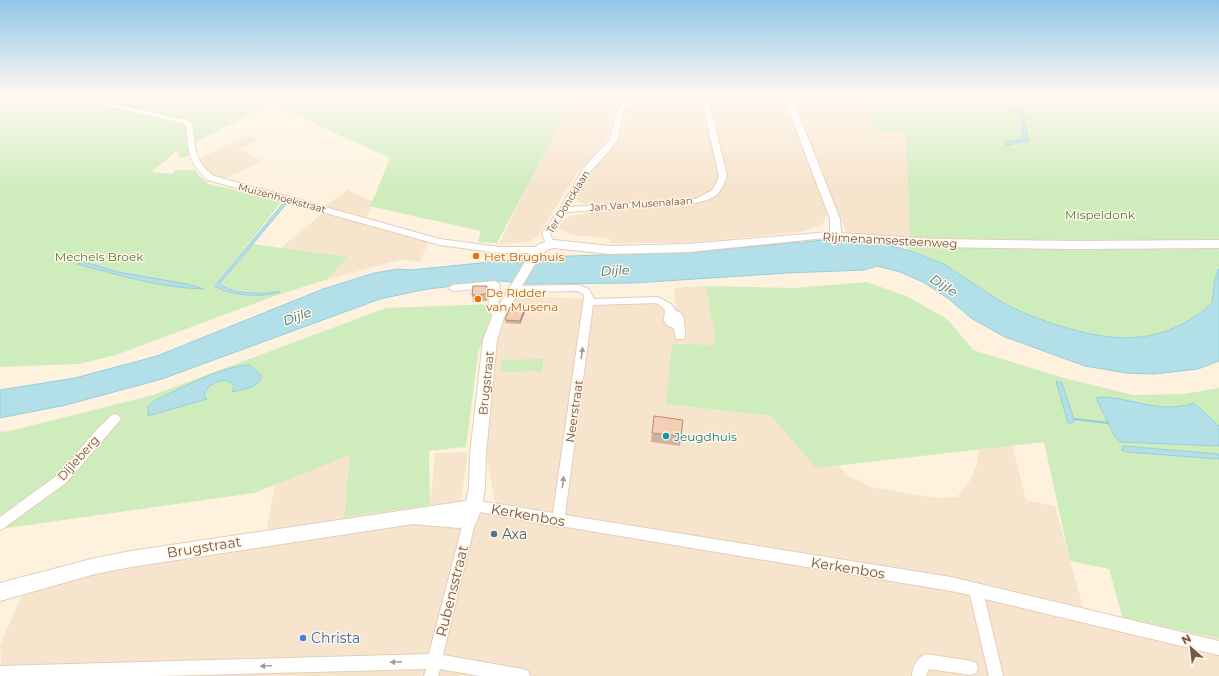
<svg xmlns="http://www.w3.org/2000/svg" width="1219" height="676" font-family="Montserrat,sans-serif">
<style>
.residential{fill:#f6e4cd}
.green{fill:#cfecbd}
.water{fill:#b2dfe8;stroke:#98cfdb}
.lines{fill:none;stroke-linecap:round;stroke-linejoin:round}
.stream{stroke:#98cfdb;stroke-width:2.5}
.minor-casing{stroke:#e2ceba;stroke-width:2}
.tertiary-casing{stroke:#e2ceba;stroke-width:2}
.minor{fill:#fff;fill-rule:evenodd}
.tertiary{fill:#fff;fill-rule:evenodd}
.wall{fill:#d3b29b}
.shaded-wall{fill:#ac917e}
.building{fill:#f5cfb4;stroke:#ac917e}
.oneway{fill:#ad9a8f}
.food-dot{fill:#e8710a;stroke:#fff6e7;stroke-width:1.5}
.culture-dot{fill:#0f9aa8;stroke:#fff6e7;stroke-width:1.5}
.service-dot{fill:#5c6f8a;stroke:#fff6e7;stroke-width:1.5}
.shop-dot{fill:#3f7fe0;stroke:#fff6e7;stroke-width:1.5}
.labels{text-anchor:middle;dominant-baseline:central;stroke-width:3;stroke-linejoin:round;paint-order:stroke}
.far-street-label{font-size:10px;fill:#765745;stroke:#fff6e7}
.park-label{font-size:12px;fill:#4e7d3c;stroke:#fff6e7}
.street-label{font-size:12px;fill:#765745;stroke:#fff6e7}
.food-label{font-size:12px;fill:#c56008;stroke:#fff6e7;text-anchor:start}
.culture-label{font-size:12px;fill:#0d838f;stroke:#fff6e7;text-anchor:start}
.water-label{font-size:13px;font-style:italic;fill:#3b7784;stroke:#fff6e7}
.near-street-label{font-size:14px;fill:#765745;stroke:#fff6e7}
.near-service-label{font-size:14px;fill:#4e5e75;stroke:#fff6e7;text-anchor:start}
.near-shop-label{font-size:14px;fill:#366cbe;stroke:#fff6e7;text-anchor:start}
</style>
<rect width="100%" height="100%" fill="#fef2df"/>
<g class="residential">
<path d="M571,95H745V97H640L623,101L617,105L612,111L609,135L593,156L603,160L618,141L626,110L628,106L634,104L648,102H697L702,107H712L713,103L717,102H775L784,105L795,104L793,95H851L853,99H859L875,131L906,132L910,239L847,233L839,215L825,216L823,225L801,232L688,243H610L609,238L572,235L564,231L560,228V224L570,216L594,212L593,204H584L576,200L589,174L602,160L592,157L578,172L537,237L528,242L499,244Z"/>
<path d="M248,135L260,139L240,149L262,161L224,179L211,174L204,165L201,158Z"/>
<path d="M348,190L354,193L353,194L373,201L367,217L325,206Z"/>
<path d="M324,212L378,228L428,242L420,262L399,260L328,279L348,257L281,248Z"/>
<path d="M706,286L716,345L666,404L771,416L816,468L836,463L849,476L871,487L936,498L957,497L969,482L976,467L983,433L1010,435L1026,500L1055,506L1083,607L1123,619L1219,638V676H0L1,660L0,645L23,593L85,576L147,564L275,545L267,527L280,459L350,455L344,517L430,505L435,453L468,452L461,500L495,503L486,453L498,338L500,329L516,299L529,292H546L545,297L584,299L583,310L594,306L655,303L676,311L674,288Z"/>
</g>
<g class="green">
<path d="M0,95H575L497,243L478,242L481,231L369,206L375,195L390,158L271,104L189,145V156L179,158L178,150L151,172L172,174L175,170H195L199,176L209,184L282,201L215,286C234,296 259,299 280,292L257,293L225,288L220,286L253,244L348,257L328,279L272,297L116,355L79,364L0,367Z"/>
<path d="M851,95H1219V269L1215,279L1212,303C1167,344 1119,344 1064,327C1042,321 1020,312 1000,301C982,290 965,276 947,266C935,259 920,254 907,250L910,237L906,132L875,131L859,100L853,99Z"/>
<path d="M867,282L908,297L947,319L973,350L1064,378L1133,395L1184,394L1219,388V426L1194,403C1163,413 1144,402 1114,399C1107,398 1102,397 1096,398L1115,437L1121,442L1219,446V454L1123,446L1122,450L1126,452L1219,459V638L1123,619L1109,569L1070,561L1044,442L816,468L771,416L666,404L672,344L716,345L706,286L793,288Z"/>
<path d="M495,304L478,354L466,447L429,451L430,505L344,517L350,455L254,493L0,529V432L10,431L153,395L386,308Z"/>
<path d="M543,359L542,371L500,372L502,360Z"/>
</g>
<g class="water">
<path d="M1012,107L1022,112L1024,115L1028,141L1007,145L1005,144L1006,142L1020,140L1023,138C1022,122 1025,117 1009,108Z"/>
<path d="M284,202L287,203L220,284C225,291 255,294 265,293C270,293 276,291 280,292C262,298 231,296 215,286Z"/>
<path d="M823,240C849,240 882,242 907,250C920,254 932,260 944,264C949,266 954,271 959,274C973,283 986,292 1000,301C1020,312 1042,321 1064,327C1119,344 1167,344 1212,303L1215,279L1219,269V361L1198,369L1154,374L1126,373L1085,366L1005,337L971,318L949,299L923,282L900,272L877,266L864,270L787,273L634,283L524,284L503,281L474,283L422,290L380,299L162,379L66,405L0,418V390L75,378L157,356L323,289L374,273L398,269L410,270L540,257L695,252L800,242L802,244L803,242Z"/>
<path d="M84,262L118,272L187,284L204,289C160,288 119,275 77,264Z"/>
<path d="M250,365L261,375C261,388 243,389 232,392L234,386C227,374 205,384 204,396L207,399L148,416V407L155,400L162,397C188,385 222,366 250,365Z"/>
<path d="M1056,381L1062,383L1074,419L1073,423H1068Z"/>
<path d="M1103,397C1110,398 1118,398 1125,400C1150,405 1168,411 1194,403L1219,426V446L1121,442L1115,437L1096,398Z"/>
<path d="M1123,446L1219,454V459L1126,452L1122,450Z"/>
</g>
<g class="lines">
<path class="stream" d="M1074,419L1109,423"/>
<defs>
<g id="minor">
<path d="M61,95H71L186,120L192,124C196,148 193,160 214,176L440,239L499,247H539L543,250L539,253H499L440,245L208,180C187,162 189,150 186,125L182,123Z"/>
<path d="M645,97H773L776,99L773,101H709L727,176L723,186L717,195L710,199L696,203L566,212L550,233L554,245L550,248L547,247L542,233L560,209L583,169L610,139L616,113L620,106L627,100ZM645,101H702L719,176L715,186L711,191L695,199L569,207L589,173L611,149L618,139L624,108L632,103Z"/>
<path d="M495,281L500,284L498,309L503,317L498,320L495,319L488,309L490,288L453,291L448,288L453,285Z"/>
<path d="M579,285L589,289L594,299L658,297L671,304L675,310L681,313L684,318C683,325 687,333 684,339H676L674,328L668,326L664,321C664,310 669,311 656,303L593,305L565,515L951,577L1219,641V655L985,599L1003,676H989L970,595L951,591L560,526L558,527L470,510L468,506L470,502L474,500L553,513L584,297L583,294L578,291L514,292L509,289L514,286Z"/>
<path d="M115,414L119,416L121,419L67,482L4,528L0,530V517L59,474L98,428L111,416Z"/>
<path d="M470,513L474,515L476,519L443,655L523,669L528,671L530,676H480L440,669L438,676H424L426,669L157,676H0V666L429,654L464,519L466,515Z"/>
<path d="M926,654L971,661L976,663L978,668L976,673L971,675L929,669L926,676H912C913,666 916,658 926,654Z"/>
</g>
<path id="tertiary" d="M783,95H791L840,219L841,233L935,239L1076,241L1219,240V248L1076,249L935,247L825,238L689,252L610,254L554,248L547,250L539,257L504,317L497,340L486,454L485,487L482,506L476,524L459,528L413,524L131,567L95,574L0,601V583L95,558L131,551L466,501L469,487L470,454L483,340L492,317L531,252L539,244L554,240L610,246L689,244L830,232V219Z"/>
</defs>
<use href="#minor" class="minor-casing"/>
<use href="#tertiary" class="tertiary-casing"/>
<use href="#minor" class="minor"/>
<use href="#tertiary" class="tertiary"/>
</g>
<g class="wall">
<path d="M488,293L487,301L473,302L472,295Z"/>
<path d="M525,312L520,324L506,323L505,320Z"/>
<path d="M652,433L681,436L680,446L651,442Z"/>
</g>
<g class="shaded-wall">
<path d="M487,286L488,293L487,301L486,294Z"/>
<path d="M525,308V312L520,324V321Z"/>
</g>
<g class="building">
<path d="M473,286H487L486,294L472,295Z"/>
<path d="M510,307L525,308L520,321L505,320Z"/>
<path d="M654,416L683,420L681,436L652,433Z"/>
</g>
<defs><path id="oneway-solid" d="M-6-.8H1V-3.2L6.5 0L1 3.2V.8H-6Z"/></defs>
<g class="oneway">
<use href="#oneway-solid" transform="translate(582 353) rotate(-82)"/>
<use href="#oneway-solid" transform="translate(563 482) rotate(-82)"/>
<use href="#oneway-solid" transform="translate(396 662) rotate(178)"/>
<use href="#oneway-solid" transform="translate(266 666) rotate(178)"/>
</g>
<linearGradient id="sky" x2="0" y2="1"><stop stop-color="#92c5e8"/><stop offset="0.5" stop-color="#fff9f1"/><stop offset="1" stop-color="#fff9f1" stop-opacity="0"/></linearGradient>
<rect width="1219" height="189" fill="url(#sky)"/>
<g class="food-dot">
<circle cx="476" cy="256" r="4"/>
<circle cx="478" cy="299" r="4"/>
</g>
<circle class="culture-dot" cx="666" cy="436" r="4"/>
<circle class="service-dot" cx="494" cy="534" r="4"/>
<circle class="shop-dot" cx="303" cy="638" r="4"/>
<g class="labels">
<g class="far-street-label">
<text transform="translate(282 198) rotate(15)">Muizenhoekstraat</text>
<text transform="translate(568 202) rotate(-58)">Ter Doncklaan</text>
<text transform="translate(641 204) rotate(-4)">Jan Van Musenalaan</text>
</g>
<g class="park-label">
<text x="1100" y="214">Mispeldonk</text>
<text x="99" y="256">Mechels Broek</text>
</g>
<g class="street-label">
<text transform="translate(890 240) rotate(3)">Rijmenamsesteenweg</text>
<text transform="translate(486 383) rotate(-84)">Brugstraat</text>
<text transform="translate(574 411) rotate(-82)">Neerstraat</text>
<text transform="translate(78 458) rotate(-48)">Dijleberg</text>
</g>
<g class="food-label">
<text x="484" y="256">Het Brughuis</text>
<text x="486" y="292">De Ridder<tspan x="486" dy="14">van Musena</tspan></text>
</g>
<g class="culture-label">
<text x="674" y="436">Jeugdhuis</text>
</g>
<g class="water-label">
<text transform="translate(615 270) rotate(-3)">Dijle</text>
<text transform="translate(944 285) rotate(33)">Dijle</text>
<text transform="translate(297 316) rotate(-20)">Dijle</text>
</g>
<g class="near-street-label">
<text transform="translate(528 515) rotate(10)">Kerkenbos</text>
<text transform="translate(204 547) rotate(-9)">Brugstraat</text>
<text transform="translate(848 568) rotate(9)">Kerkenbos</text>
<text transform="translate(452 591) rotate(-76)">Rubensstraat</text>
</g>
<g class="near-service-label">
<text x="502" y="534">Axa</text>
</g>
<g class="near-shop-label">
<text x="311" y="638">Christa</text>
</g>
</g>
<g transform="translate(1191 648) rotate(332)" stroke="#fff6e7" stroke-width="3" paint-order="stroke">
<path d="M0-3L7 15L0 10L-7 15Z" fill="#765745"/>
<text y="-6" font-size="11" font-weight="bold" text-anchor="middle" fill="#765745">N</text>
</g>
</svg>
